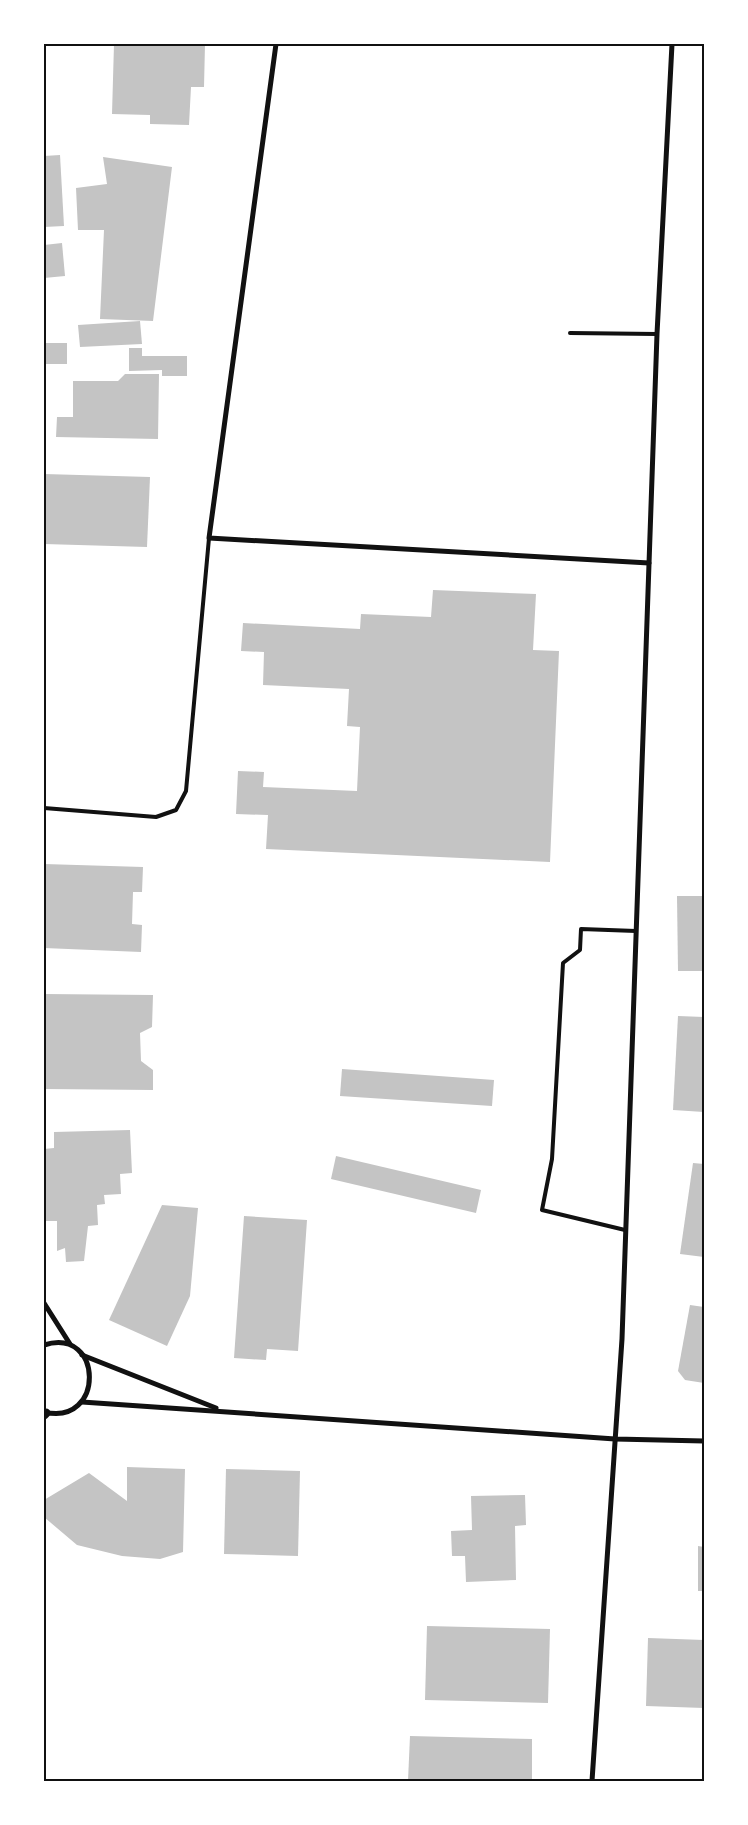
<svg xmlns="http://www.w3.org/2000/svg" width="748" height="1825" font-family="'Times New Roman',serif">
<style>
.building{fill:#c4c4c4}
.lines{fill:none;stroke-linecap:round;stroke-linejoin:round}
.service{stroke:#111;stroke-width:4}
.minor{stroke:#111;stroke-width:5}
.tertiary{stroke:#111;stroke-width:9}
.neatline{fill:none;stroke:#111;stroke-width:2}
</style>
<rect width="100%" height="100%" fill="#fff"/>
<g class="building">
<path d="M114,44H205L204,87H191L189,125L150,124V115L112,114Z"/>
<path d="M60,155L64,226L44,227V156Z"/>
<path d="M103,157L172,167L153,321L100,319L104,230H78L76,188L107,184Z"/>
<path d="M62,243L65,276L44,278V245Z"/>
<path d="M140,321L142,344L80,347L78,325Z"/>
<rect x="44" y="343" width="23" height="21"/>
<path d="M129,348H142V356H187V376H162V370L129,371Z"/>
<path d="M125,374H159L158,439L56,437L57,417H73V381H118Z"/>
<path d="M44,474L150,477L147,547L44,544Z"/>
<path d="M433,590L536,594L533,650L559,651L550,862L266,849L268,815L236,814L238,771L264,772L263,787L357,791L360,727L347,726L349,689L263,685L264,652L241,651L243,623L360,629L361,614L431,617Z"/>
<path d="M44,864L143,867L142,892H133L132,924L142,925L141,952L44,948Z"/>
<path d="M677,896H704V971H678Z"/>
<path d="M44,994L153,995L152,1027L140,1033L141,1061L153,1070V1090L44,1089Z"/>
<path d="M678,1016L704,1017V1112L673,1110Z"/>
<path d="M342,1069L494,1080L492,1106L340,1096Z"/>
<path d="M130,1130L132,1173L120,1174L121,1194L104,1195L105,1204L97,1205L98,1225L88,1226L84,1261L66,1262L65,1248L57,1251V1221H44V1149L54,1148V1132Z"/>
<path d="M336,1156L481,1190L476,1213L331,1179Z"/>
<path d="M693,1163L704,1164V1257L680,1254Z"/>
<path d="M162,1205L198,1208L190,1296L167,1346L109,1320Z"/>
<path d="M244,1216L307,1220L298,1351L267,1349L266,1360L234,1358Z"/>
<path d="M690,1305L704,1307V1383L685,1380L678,1371Z"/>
<path d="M127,1467L185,1469L183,1552L160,1559L122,1556L77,1545L44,1517V1500L89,1473L127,1501Z"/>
<path d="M226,1469L300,1471L298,1556L224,1554Z"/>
<path d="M525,1495L526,1525L515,1526L516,1580L466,1582L465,1556H452L451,1531L472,1530L471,1496Z"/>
<path d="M698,1546L704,1547V1591H698Z"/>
<path d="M427,1626L550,1629L548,1703L425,1700Z"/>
<path d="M648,1638L704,1640V1708L646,1706Z"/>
<path d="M410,1736L532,1739V1781H408Z"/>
</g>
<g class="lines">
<g class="service">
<path d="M570,333L657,334"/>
<path d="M44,808L156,817L176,810L186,791L209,538"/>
<path d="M625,1230L542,1210L552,1159L563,963L580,950L581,929L636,931"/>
</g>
<g class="minor">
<path d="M276,44L209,538L649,563"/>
<path d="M44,1303L70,1344"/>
<path d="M44,1345C104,1326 105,1427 44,1412"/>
<path d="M82,1355L216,1408"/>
<path d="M82,1402L615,1439L704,1441"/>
<path d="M592,1781L622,1339L657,334L672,44"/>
</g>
<path class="tertiary" d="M44,1415L46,1413"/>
</g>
<rect width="748" height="1825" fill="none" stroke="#ffffff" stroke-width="90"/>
<rect x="45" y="45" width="658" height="1735" class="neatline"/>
</svg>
